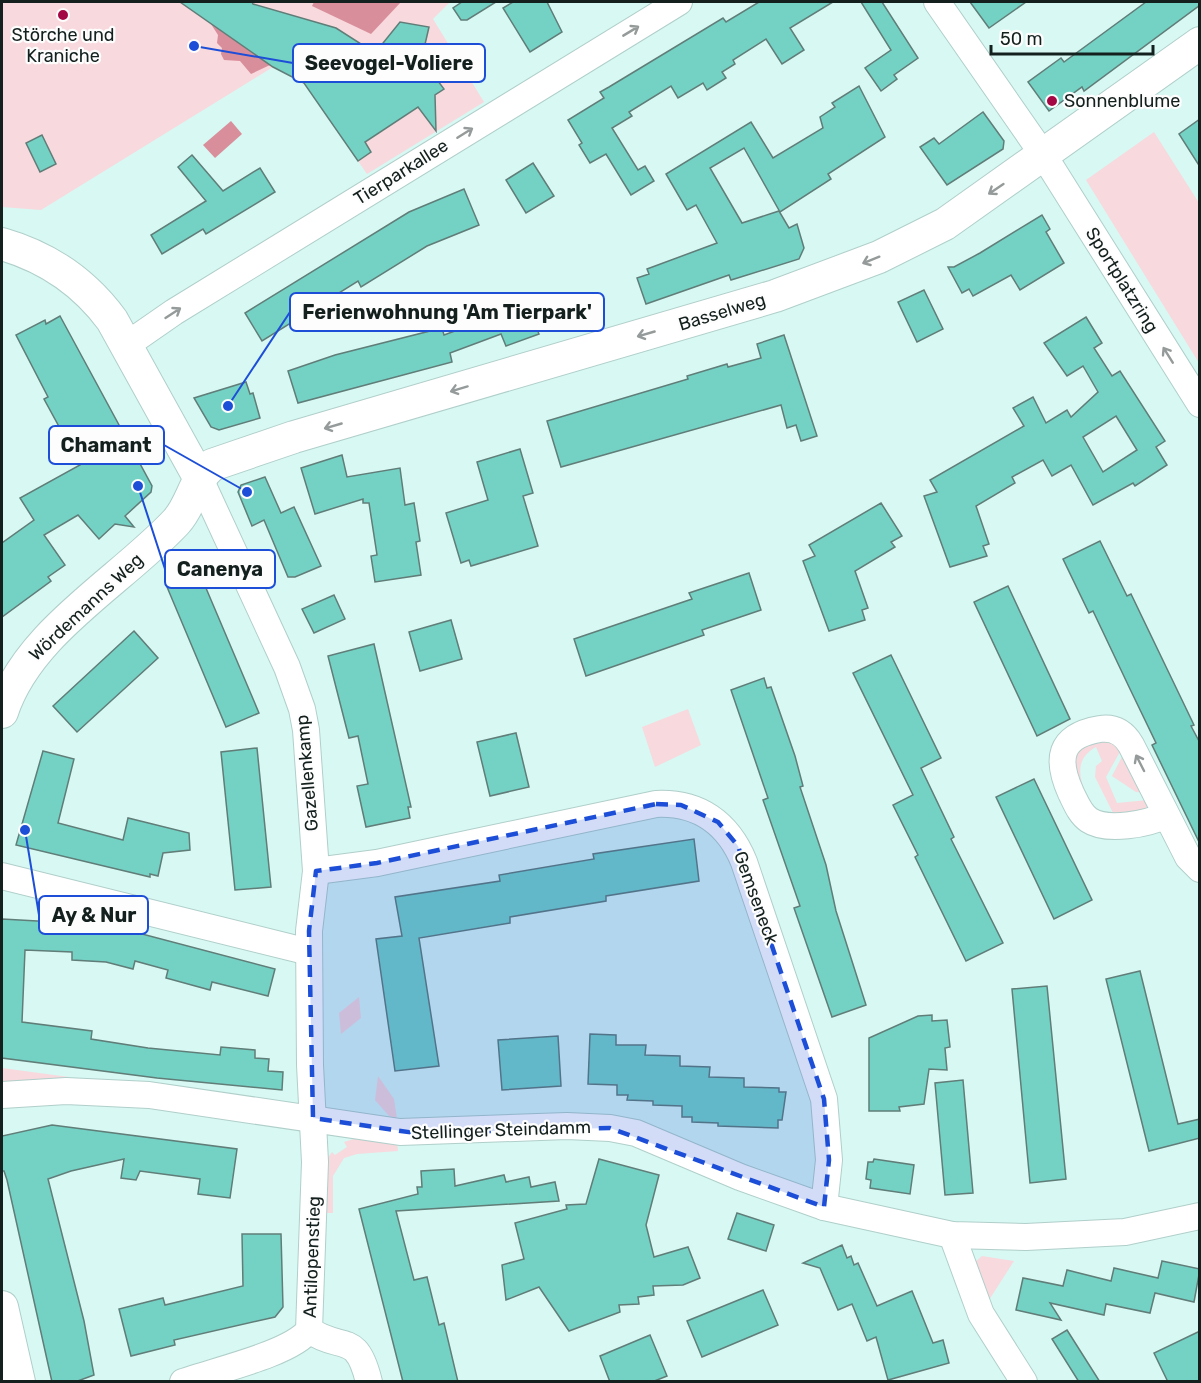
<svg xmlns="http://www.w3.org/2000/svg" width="1201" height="1383" font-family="Rubik,sans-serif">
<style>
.green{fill:#f8d9dd}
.water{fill:#d98e9b}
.building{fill:#74d2c5;stroke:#607d78;stroke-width:1.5;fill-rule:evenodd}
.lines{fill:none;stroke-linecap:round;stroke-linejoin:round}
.minor-casing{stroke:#b0cfca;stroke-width:28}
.tertiary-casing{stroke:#b0cfca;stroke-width:34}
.minor{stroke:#fff;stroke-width:26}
.tertiary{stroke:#fff;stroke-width:32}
.oneway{stroke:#959b9a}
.marked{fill:#1d4ed8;fill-opacity:0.2;stroke:#1d4ed8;stroke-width:4.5;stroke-dasharray:12 8;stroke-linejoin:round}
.poi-dot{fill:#a30844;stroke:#fdfdfd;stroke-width:2}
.labels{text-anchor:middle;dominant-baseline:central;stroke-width:4.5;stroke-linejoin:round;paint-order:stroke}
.poi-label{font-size:18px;fill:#14201e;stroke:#fdfdfd}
.street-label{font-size:18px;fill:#14201e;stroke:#fdfdfd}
.leader{fill:none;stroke:#1d4ed8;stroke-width:2}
.callout-dot{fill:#1d4ed8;stroke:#fdfdfd;stroke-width:2}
.callout{fill:#fdfdfd;stroke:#1d4ed8;stroke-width:2}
.callout-label{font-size:20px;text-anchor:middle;font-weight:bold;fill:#14201e}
</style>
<rect width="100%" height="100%" fill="#d8f8f3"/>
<g class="green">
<path d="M2,2H450L433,19L484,102L367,174L304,83L273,67L41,210L2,207Z"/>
<path d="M1154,132L1199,203V363L1086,180Z"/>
<path d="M688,709L701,745L655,767L642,727Z"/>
<path d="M1106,737L1122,748L1106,777L1117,803L1148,800L1151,812L1115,817L1095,777L1096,766L1102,761L1096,747C1067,763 1085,791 1095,813L1085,806L1072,758L1082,746Z"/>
<path d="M1124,753L1145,793L1136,792L1112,776Z"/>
<path d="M359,997L361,1018L341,1034L339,1013Z"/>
<path d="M2,1068L69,1077V1082L2,1086Z"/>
<path d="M378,1076L394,1099L397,1119L389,1116L375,1100Z"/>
<path d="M357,1138L397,1143L398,1151L357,1154L344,1158L333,1176V1213H325L327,1159L332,1152L335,1155L347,1147L344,1142Z"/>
<path d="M982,1256L1014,1261L989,1300L976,1280L974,1263Z"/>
</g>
<g class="water">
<path d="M314,2H401L371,34L312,6Z"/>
<path d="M211,24L270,65L251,74L240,61L224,60L221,54L222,48L217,43L218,35Z"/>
<path d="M231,121L242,134L215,158L203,145Z"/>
</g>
<g class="building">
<path d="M180,2H252L253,4L336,28L375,53L400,22L429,27L420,66L429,69L444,89L435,95L436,131L418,107L365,142L371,152L358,161L304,83L273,67Z"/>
<path d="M462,2H496L467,20H461L453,8Z"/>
<path d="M513,2H547L562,32L530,52L503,8Z"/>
<path d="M759,2H833L790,28L804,50L782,64L766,39L733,60L735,64L722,72L726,78L707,90L703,83L678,98L671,86L629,112L632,116L612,128L638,170L645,166L654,181L631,195L606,154L590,163L579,145L582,143L568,120L604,98L600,92L609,87L723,18L726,22Z"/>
<path d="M861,2H882L918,58L894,75L897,79L881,91L865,68L891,50Z"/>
<path d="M970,2H1026L989,28Z"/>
<path d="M1146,2H1200V5L1084,91L1082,87L1049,111L1028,82L1061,58L1064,62Z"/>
<path d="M859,86L885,137L828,174L831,179L780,212L744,148L710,168L742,223L779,211L789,228L797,224L804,248L799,259L731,280L729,275L646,304L637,278L649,274L647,269L717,243L696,205L687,210L666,174L751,122L773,158L823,128L820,117L835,107L832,103Z"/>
<path d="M983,112L1004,141L1003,149L947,185L920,147L934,138L939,144Z"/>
<path d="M1200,119V167L1179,134Z"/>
<path d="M42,135L56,164L40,172L26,143Z"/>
<path d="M192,155L223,191L260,168L275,192L206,234L203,229L162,254L151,235L206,201L178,167Z"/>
<path d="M533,163L554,196L526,213L506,180Z"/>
<path d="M464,189L479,225L427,246L361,287L358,281L262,341L245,313L409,212Z"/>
<path d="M1042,215L1050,229L1046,232L1064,263L1020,290L1011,275L973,296L969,289L962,293L948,267H954L980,253Z"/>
<path d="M924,290L943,329L917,342L898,302Z"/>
<path d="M516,302L518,308L527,304L539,334L506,346L501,334L450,353L452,362L298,403L288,371L335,355L442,328L444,335L493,317L490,311Z"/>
<path d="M60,316L152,486L151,492L125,516L134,527L115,524L99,539L78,515L44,535L65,565L48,577L51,581L2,617V543L34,520L20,498L80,465L44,399L48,397L16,335L45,320L46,324Z"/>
<path d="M1086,317L1102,343L1094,348L1112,376L1120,371L1165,441L1156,447L1167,465L1135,486L1133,483L1093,505L1071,465L1052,476L1043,460L1012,477L1015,483L976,506L989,544L983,546L987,556L950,567L924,496L937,492L930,480L1024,426L1013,408L1033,397L1046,423L1067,410L1071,417L1098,392L1083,366L1067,376L1044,343ZM1116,416L1137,450L1103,472L1083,437Z"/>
<path d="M784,335L817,436L801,441L796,425L787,428L781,405L561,467L547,421L688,379L687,376L727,364L728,367L761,358L757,344Z"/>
<path d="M246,382L250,394L253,393L260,418L219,430L211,427L194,398Z"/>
<path d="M520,449L533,493L523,496L538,546L471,566L469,560L461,563L446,513L488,500L477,462Z"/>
<path d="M342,455L347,477L400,468L405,505L414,503L420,541L416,542L421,575L375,582L371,556L377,555L369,503H363V499L315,514L301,468Z"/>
<path d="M265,477L281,513L294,507L321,566L295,577H288L264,520L252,526L238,492L241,485Z"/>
<path d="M881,503L902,536L891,542L895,547L855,571L868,608L862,610L865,620L829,631L803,561L815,556L809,545Z"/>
<path d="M1100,541L1127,596L1131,594L1194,725L1191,726L1200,743V844L1152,745L1156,743L1130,689L1093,611L1089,613L1063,559Z"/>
<path d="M749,573L761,610L702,630L704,635L586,676L574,639L692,599L689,593Z"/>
<path d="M200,574L259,713L226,727L167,587Z"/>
<path d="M1008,586L1070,719L1037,736L974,602Z"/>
<path d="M334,595L345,619L314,633L302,609Z"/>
<path d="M451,620L462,659L420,671L409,632Z"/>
<path d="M134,631L158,658L77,732L53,706Z"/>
<path d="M374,644L411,807H408L410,818L366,827L357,786L368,784L358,736L349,738L328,656Z"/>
<path d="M891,655L941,758L921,768L954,837L951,839L1003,943L966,961L915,857L918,855L893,805L913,795L853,673Z"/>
<path d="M764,678L767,688L771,687L795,756L803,786L800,787L826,865L836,911L866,1005L832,1017L794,908L800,906L763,800L768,798L731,690Z"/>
<path d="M516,733L529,787L490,796L477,742Z"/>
<path d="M257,748L271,887L235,890L221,752Z"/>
<path d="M43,751L74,759L58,823L123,840L128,818L189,833L190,850L163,853L158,876L150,874V877L16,845Z"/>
<path d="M1034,779L1092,900L1054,919L996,797Z"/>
<path d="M694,839L699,881L606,896V901L510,917V923L419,938L439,1066L395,1071L376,939L402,936L395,897L500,881L499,875L594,859L593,854Z"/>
<path d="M2,919L108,925L275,969L268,996L212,982L210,990L166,978L168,970L135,961L133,969L106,962L72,960V952L25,950L22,1022L92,1031L91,1039L148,1048L220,1055L221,1047L255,1050V1058L269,1059L268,1071L283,1072L282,1090L157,1078L2,1058Z"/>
<path d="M1140,971L1178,1124L1200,1119V1138L1149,1151L1106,979Z"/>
<path d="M1047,986L1066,1179L1030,1183L1012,989Z"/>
<path d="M932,1015V1021L947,1020L950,1047L945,1048L947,1070L929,1069L924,1104L899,1107L900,1111H869V1038L918,1016Z"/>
<path d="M590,1034L616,1035V1045H646L645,1055L680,1056V1066L710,1067L709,1077L744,1078V1087L779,1088V1092H786L782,1120H778V1128L718,1126V1123L692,1122V1117H682V1106L653,1105V1101L627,1100L628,1095H617V1085L588,1084Z"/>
<path d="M558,1036L561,1086L502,1090L498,1040Z"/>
<path d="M963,1080L973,1193L945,1195L935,1083Z"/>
<path d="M52,1125L237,1149L230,1198L198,1194L200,1179L140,1171L136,1180L121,1178L124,1159L71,1171L48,1179L84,1321L94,1375L75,1382H52L7,1180L4,1171H2V1136Z"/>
<path d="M599,1159L659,1175L646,1225L654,1257L688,1247L700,1278L683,1285L653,1286L654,1295L638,1297L639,1304L619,1305L620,1312L569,1331L539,1287L506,1300L502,1265L524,1259L515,1223L567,1209L566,1205L586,1204Z"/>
<path d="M874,1159L914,1165L910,1194L870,1188L871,1180L866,1179L868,1162H873Z"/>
<path d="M454,1169L455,1186L504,1175L506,1182L529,1177L531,1187L555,1182L559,1201L396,1211L414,1280L427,1277L439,1325L444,1323L458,1382H403L359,1209L418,1194L417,1187H422L421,1171Z"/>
<path d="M737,1213L774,1225L766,1251L728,1239Z"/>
<path d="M242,1234H281L283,1307L275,1317L174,1340L175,1345L131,1356L119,1309L163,1298L165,1305L243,1286Z"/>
<path d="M842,1245L847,1258L851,1256L854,1265L858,1263L877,1306L912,1291L933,1343L943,1340L949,1363L888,1380L876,1337L867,1341L852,1304L838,1310L820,1268L803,1263Z"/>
<path d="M1162,1261L1200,1269L1194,1302L1155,1293L1150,1313L1106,1304L1104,1315L1050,1303L1061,1320L1016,1310L1023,1278L1063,1286L1067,1270L1111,1281L1114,1268L1158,1278Z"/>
<path d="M763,1290L778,1325L702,1357L687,1321Z"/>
<path d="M1067,1330L1100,1382H1079L1052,1339Z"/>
<path d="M1200,1331V1382H1168L1154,1353Z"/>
<path d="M650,1335L667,1376L652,1382H610L600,1356Z"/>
</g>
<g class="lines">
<defs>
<g id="minor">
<path d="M937,2L1044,156L1200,404"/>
<path d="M125,346L174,312L679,2"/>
<path d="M1166,815C1148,824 1107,832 1089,820C1080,814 1076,803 1071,793C1056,760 1058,736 1100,729C1114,727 1124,733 1131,745L1188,857L1200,869"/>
<path d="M316,871L377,863L656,804C699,802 728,823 744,862L824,1099L829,1160L824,1207"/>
<path d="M2,876L309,952"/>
<path d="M2,1095L66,1091L149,1095L400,1132L567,1126L610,1128L636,1133L740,1177L824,1207L952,1235L1026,1237L1125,1232L1200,1216"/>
<path d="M952,1235L981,1314L1024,1382"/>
<path d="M309,1330C342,1353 356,1329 369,1382"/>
<path d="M183,1382C213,1371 291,1354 309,1330L315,1162L310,1065L309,931L316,871L306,730L302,709L287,667L200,479"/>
</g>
<g id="tertiary">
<path d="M2,244C47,257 84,282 112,320L200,479"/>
<path d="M2,712C28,632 120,582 176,522C192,505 194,479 212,465L294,437L775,296L879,257L945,224L1200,43"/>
<path d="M2,1307L19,1382"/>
</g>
</defs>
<use href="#minor" class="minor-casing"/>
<use href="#tertiary" class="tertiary-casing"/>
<use href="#minor" class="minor"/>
<use href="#tertiary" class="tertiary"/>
</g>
<defs><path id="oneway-shaft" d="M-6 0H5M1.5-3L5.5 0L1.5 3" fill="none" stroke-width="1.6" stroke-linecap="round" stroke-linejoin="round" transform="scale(1.5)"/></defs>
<g class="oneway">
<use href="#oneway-shaft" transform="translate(631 31) rotate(-31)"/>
<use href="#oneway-shaft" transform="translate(465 133) rotate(-32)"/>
<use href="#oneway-shaft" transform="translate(996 189) rotate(146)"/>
<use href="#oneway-shaft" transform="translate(871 260) rotate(158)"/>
<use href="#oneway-shaft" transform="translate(173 313) rotate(-33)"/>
<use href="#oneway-shaft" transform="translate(646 334) rotate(164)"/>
<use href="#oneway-shaft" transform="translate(1168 355) rotate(-122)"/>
<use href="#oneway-shaft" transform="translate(459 389) rotate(163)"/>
<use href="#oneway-shaft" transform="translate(333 426) rotate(164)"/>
<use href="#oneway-shaft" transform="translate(1140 763) rotate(-117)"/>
</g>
<path class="marked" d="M656,804L681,805L718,822L738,846L824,1099L829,1160L824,1207L610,1128L415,1133L313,1118L309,931L316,871L377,863Z"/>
<g class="poi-dot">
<circle cx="63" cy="15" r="6"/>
<circle cx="1052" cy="101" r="6"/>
</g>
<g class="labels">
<g class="poi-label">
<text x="63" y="35">Störche und<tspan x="63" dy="21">Kraniche</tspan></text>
<text x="1064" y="101" text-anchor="start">Sonnenblume</text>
</g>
<g class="street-label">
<text transform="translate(401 172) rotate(-32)">Tierparkallee</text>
<text transform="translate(1122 280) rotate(58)">Sportplatzring</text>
<text transform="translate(722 312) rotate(-17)">Basselweg</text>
<text transform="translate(86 607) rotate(-43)">Wördemanns Weg</text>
<text transform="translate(307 773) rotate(-95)">Gazellenkamp</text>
<text transform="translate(756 898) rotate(70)">Gemseneck</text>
<text transform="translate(501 1130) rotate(-2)">Stellinger Steindamm</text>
<text transform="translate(312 1257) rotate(-88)">Antilopenstieg</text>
</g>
</g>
<path class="leader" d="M194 46L293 63M228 406L290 312M247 492L164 445M138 486L165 569M25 830L39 915"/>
<g class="callout-dot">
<circle cx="194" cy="46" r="6"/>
<circle cx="228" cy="406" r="6"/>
<circle cx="247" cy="492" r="6"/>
<circle cx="138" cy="486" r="6"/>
<circle cx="25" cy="830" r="6"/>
</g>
<g class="callout">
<rect x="293" y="44" width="192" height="38" rx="6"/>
<rect x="290" y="293" width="314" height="38" rx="6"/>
<rect x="49" y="426" width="115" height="38" rx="6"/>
<rect x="165" y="550" width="110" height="38" rx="6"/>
<rect x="39" y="896" width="109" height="38" rx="6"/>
</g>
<g class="callout-label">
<text x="389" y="70">Seevogel-Voliere</text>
<text x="447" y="319">Ferienwohnung 'Am Tierpark'</text>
<text x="106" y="452">Chamant</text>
<text x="220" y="576">Canenya</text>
<text x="94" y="922">Ay &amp; Nur</text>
</g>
<rect width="1201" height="1383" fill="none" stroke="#14201e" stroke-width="6"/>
<path d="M991 45v9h162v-9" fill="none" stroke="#14201e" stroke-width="3"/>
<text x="1000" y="45" font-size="18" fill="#14201e" stroke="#fdfdfd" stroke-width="4.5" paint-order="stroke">50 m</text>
</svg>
